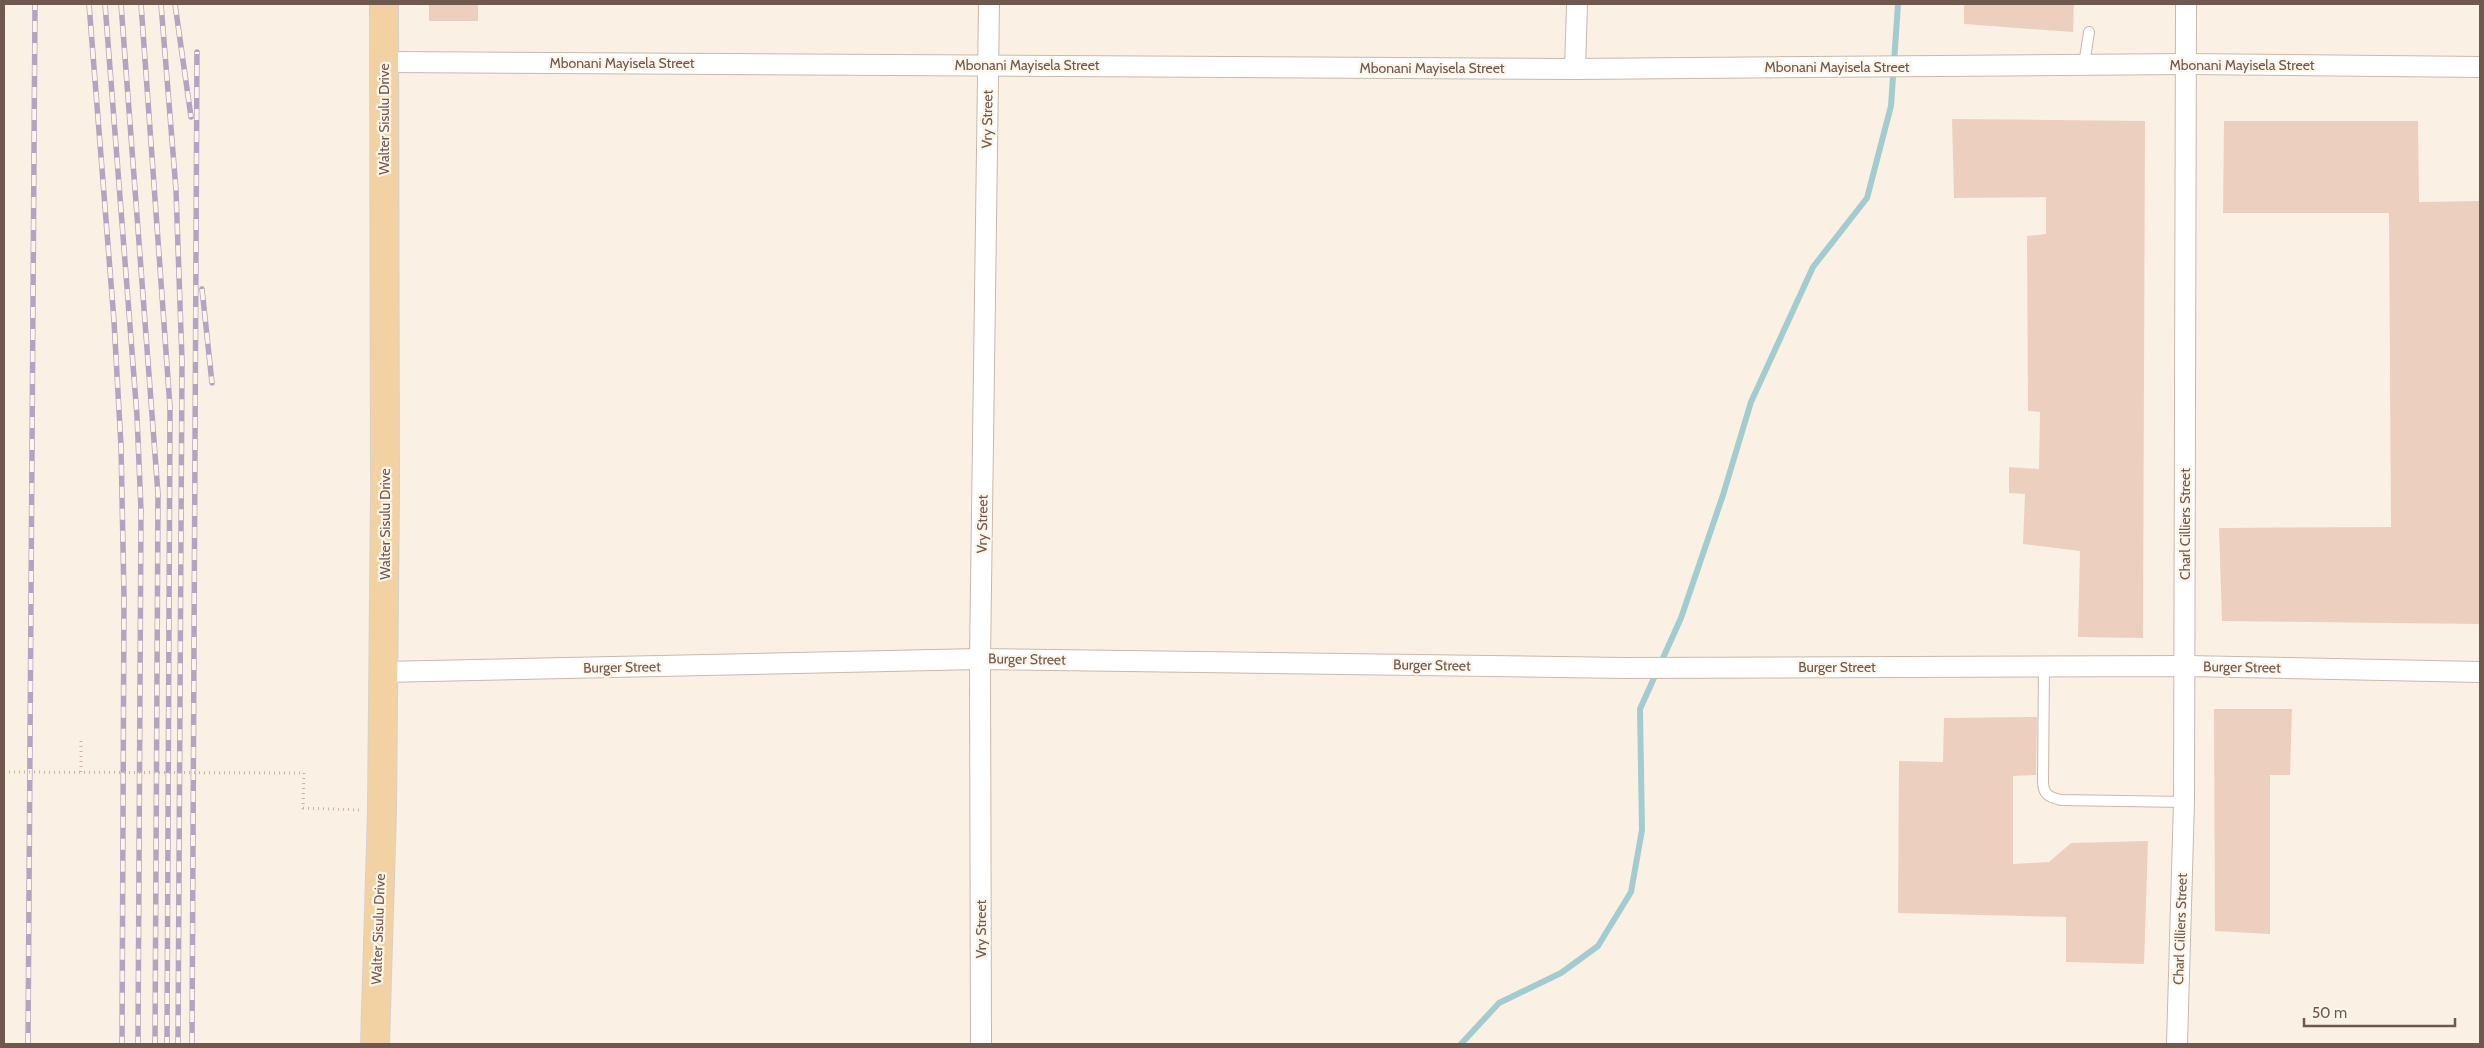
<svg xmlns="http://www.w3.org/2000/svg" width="2484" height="1048" font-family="Cabin,sans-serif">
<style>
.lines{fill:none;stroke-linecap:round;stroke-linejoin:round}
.stream{stroke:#a3ccd1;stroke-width:6}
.building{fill:#eccfbf}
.lane-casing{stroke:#c9b8ac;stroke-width:12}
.street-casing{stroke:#c9b8ac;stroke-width:22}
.primary-casing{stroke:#d7d0cd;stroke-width:30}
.path{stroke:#d0b3a3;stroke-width:3;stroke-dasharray:1 4;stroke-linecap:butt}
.lane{stroke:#fff;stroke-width:10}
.street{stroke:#fff;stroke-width:20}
.primary{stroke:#f2d2a3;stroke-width:28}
.rail-casing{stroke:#b3a5c1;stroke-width:5.5}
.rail{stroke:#fdf5ea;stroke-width:4;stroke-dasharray:11;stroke-linecap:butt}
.path-bridge{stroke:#d0b3a3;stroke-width:3;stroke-dasharray:1 4;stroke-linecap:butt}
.labels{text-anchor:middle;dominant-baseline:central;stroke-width:4.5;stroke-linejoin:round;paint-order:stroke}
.street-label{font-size:14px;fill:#6f584d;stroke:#fdf5ea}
</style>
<rect width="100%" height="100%" fill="#faf1e4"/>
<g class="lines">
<path class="stream" d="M1461,1044L1499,1003L1561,973L1598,946L1631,892L1642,830L1640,709L1681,618L1723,495L1751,402L1813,267L1867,198L1891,106L1898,4"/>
</g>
<g class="building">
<rect x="429" y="4" width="49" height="17"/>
<path d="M1964,4H2074L2073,32L1964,24Z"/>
<path d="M1952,119L2145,121L2143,638L2078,637L2080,551L2023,544L2025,494L2009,493V467L2039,469L2040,412L2028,411L2027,236L2046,234V197L1954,198Z"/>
<path d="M2224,121H2418L2419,202L2480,201L2479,624L2222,621L2219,528L2391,527L2389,213H2223Z"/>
<path d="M2214,709H2292L2290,775H2270V934L2215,931Z"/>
<path d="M2037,717L2036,775L2013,776V864L2049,862L2071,843L2148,841L2144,964L2066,962V917L1898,913L1899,761L1943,762L1944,718Z"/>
</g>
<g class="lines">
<defs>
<g id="lane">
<path d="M2084,65L2089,32"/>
<path d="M2044,665L2043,781C2043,794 2048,797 2061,800L2184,802"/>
</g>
<g id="street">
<path d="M384,62L1575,69L2186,64L2480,67"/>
<path d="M1575,69L1577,4"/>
<path d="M384,672L980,659L1625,668L2185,666L2480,672"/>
<path d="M981,1044L980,659L989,4"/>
<path d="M2177,1044L2184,802L2186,4"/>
</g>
<path id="primary" d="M375,1044L382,811L385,493L384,4"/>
</defs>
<use href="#lane" class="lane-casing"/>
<use href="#street" class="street-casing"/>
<use href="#primary" class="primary-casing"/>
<g class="path">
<path d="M81,772V741"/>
<path d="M304,773L303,808L360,810"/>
</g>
<use href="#lane" class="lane"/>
<use href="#street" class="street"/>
<use href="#primary" class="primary"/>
<defs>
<g id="rail">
<path d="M89,4L114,321L121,446L124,596L122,1044"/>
<path d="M105,4L137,416L141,510L138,1044"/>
<path d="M121,4L158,494L155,1044"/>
<path d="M141,4L170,407L167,1044"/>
<path d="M161,4L176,190L182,361L178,1044"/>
<path d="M175,4L191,117"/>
<path d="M202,289L212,383"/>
<path d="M28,1044L35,4"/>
<path d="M192,1044L197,52"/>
</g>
</defs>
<use href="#rail" class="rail-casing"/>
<use href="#rail" class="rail"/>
<path class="path-bridge" d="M4,772L304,773"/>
</g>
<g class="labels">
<g class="street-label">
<text x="622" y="63">Mbonani Mayisela Street</text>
<text x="1027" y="65">Mbonani Mayisela Street</text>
<text x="2242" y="65">Mbonani Mayisela Street</text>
<text x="1837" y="67">Mbonani Mayisela Street</text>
<text x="1432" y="68">Mbonani Mayisela Street</text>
<text transform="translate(384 119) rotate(-90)">Walter Sisulu Drive</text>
<text transform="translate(987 119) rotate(-89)">Vry Street</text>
<text transform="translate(385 524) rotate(-90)">Walter Sisulu Drive</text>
<text transform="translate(982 524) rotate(-89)">Vry Street</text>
<text transform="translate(2185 524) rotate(-90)">Charl Cilliers Street</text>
<text transform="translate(1027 659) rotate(1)">Burger Street</text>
<text transform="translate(1432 665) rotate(1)">Burger Street</text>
<text transform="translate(622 667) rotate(-1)">Burger Street</text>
<text x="1837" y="667">Burger Street</text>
<text transform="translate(2242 667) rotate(1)">Burger Street</text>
<text transform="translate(378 929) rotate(-88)">Walter Sisulu Drive</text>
<text transform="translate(981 929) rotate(-90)">Vry Street</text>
<text transform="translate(2180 929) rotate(-88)">Charl Cilliers Street</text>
</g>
</g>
<rect width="2484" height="1048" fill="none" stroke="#6f584d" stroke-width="10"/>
<path d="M2304 1018v8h151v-8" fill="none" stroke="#6f584d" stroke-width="2.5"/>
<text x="2312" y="1018" font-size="15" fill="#6f584d" stroke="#fdf5ea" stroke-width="4" paint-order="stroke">50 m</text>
</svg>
